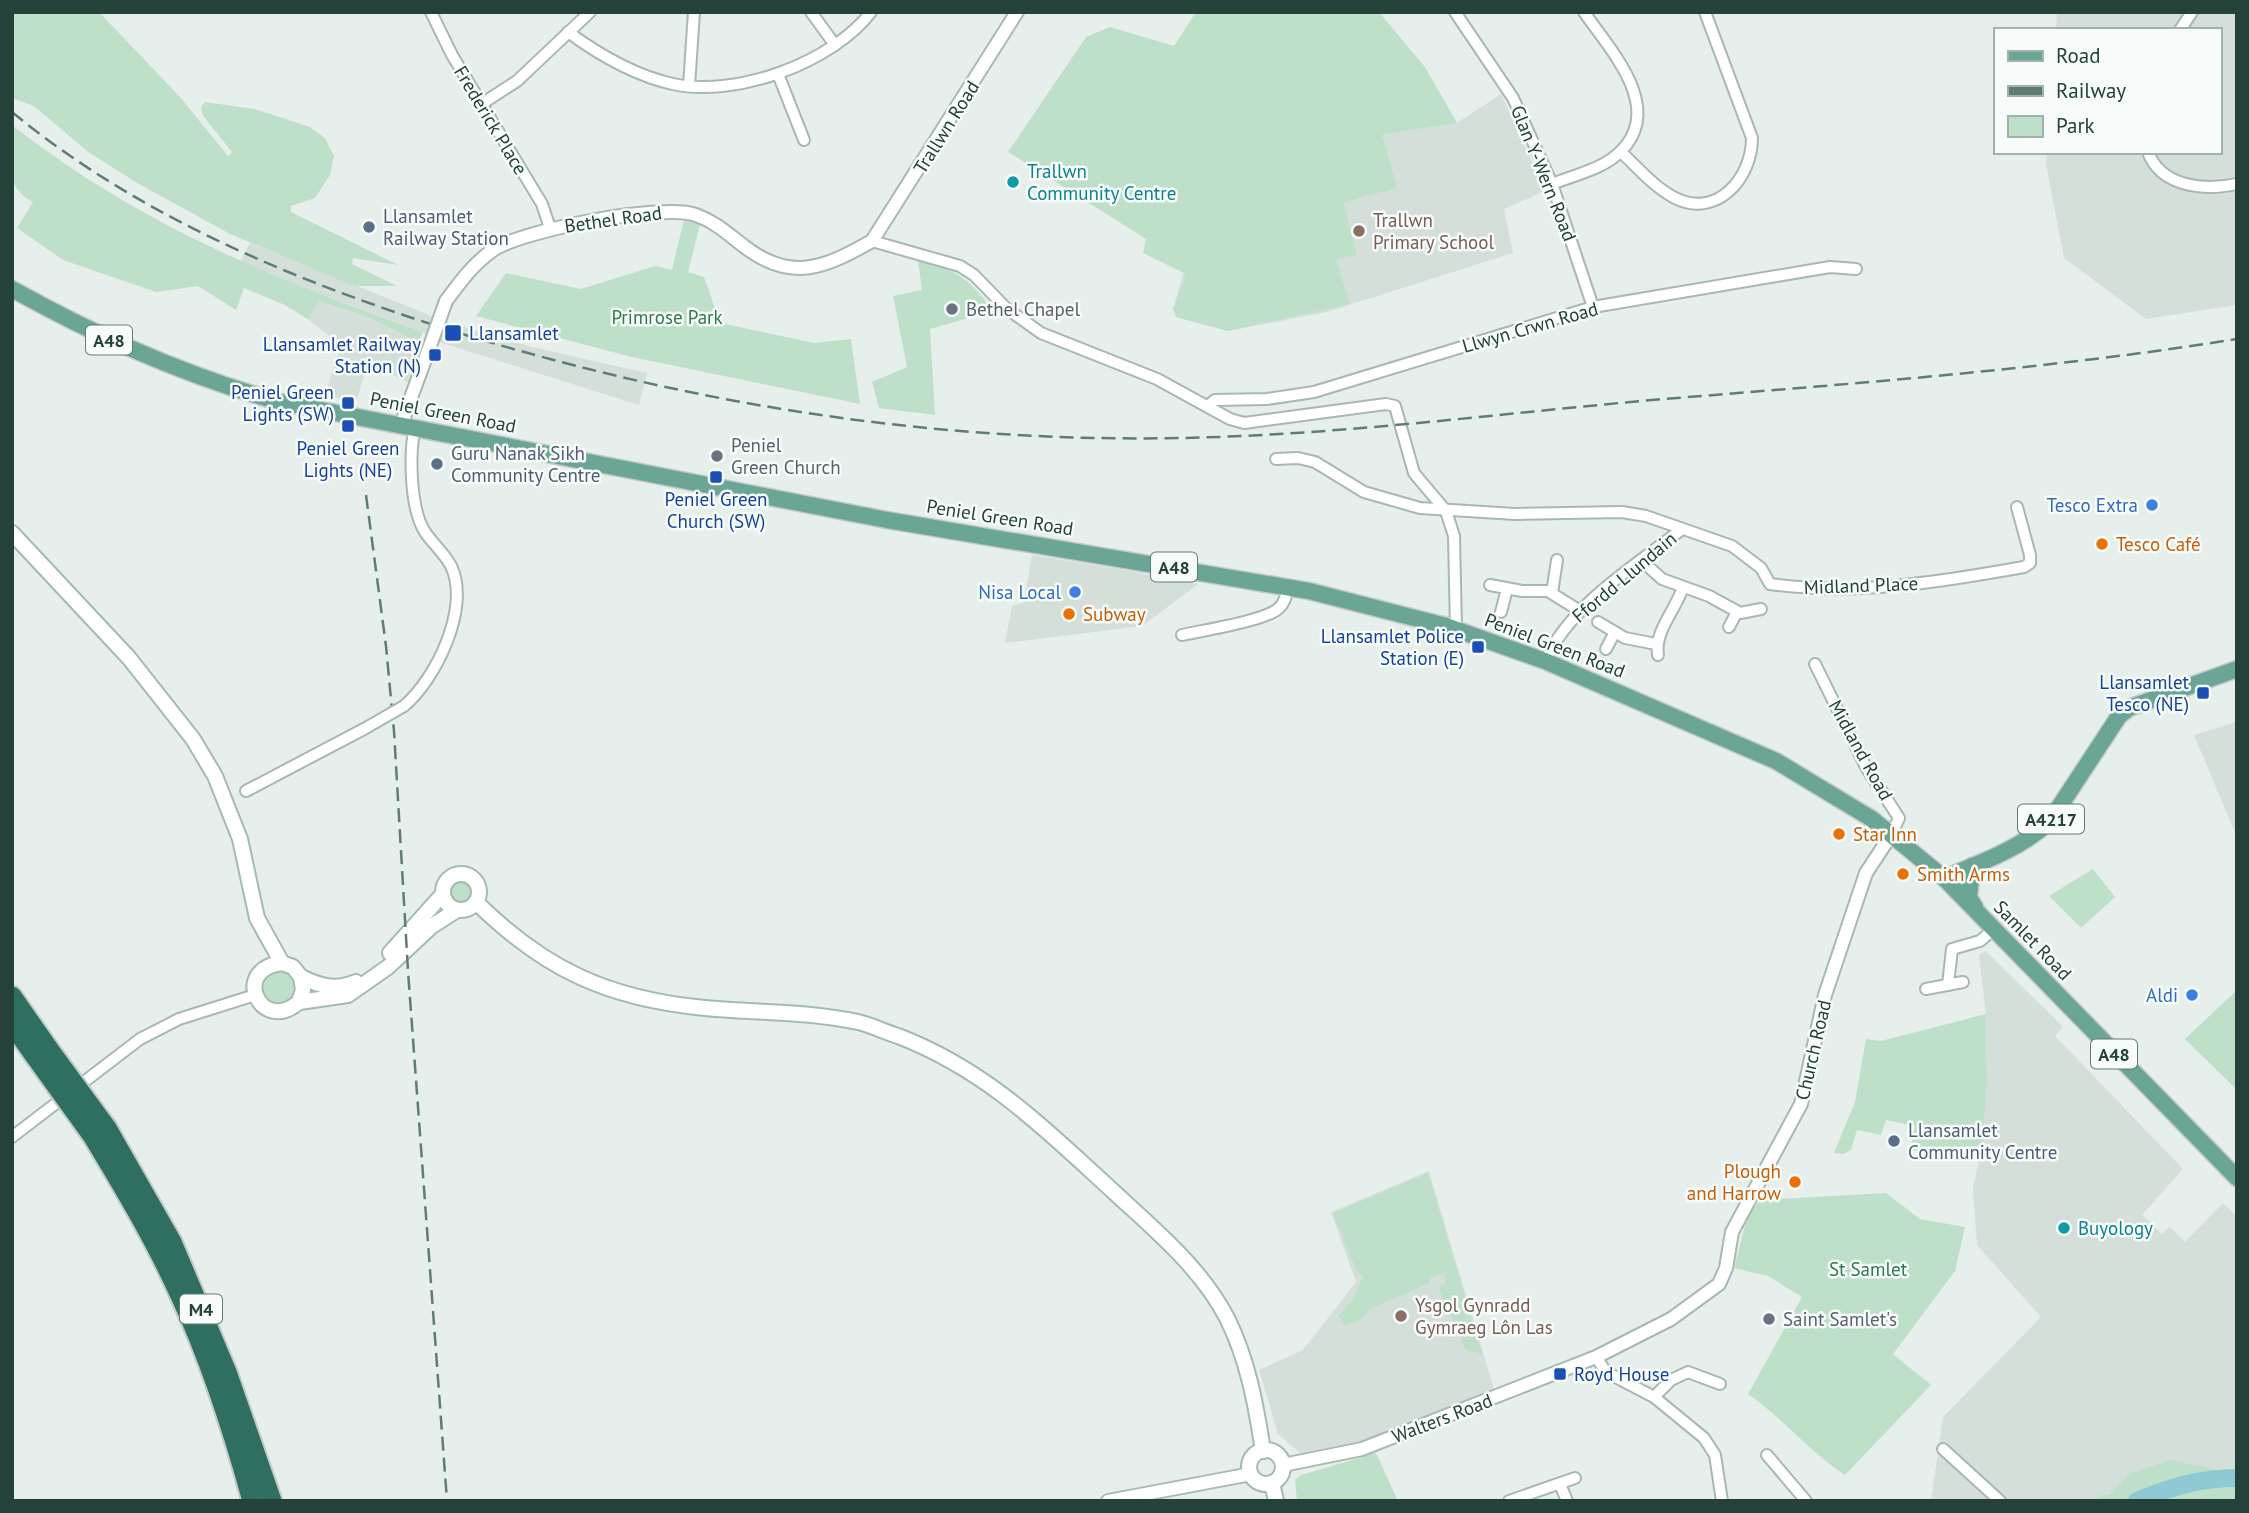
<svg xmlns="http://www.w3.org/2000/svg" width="2249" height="1513" font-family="'PT Sans',sans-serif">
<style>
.built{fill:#d4dfda}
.green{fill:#bfe0c8}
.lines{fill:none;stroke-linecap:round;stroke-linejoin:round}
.river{stroke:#8ec9d4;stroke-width:18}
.minor-casing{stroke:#a8b8b2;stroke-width:14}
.tertiary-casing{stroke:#a8b8b2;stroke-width:16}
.secondary-casing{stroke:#a4bbb3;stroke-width:18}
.primary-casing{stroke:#c2cac8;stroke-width:19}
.motorway-casing{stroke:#c2cac8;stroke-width:23}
.minor{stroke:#fff;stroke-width:10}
.tertiary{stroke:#fff;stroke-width:12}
.secondary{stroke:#fff;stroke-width:14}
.primary{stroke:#6aa596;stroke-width:16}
.motorway{stroke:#2f6f62;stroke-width:19}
.rail{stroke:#5f7d75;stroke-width:2.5;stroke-dasharray:14 7;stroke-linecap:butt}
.minor-bridge-casing{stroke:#a8b8b2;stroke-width:14;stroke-linecap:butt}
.tertiary-bridge-casing{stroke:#a8b8b2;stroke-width:16;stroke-linecap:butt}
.motorway-bridge-casing{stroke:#c2cac8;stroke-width:23;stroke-linecap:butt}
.minor-bridge{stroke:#fff;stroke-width:10}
.tertiary-bridge{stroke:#fff;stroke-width:12}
.motorway-bridge{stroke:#2f6f62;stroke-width:19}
.culture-dot{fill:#0f9aa8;stroke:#f7fbf9;stroke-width:2.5}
.service-dot{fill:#5c6f8a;stroke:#f7fbf9;stroke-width:2.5}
.education-dot{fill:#8d6e63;stroke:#f7fbf9;stroke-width:2.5}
.worship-dot{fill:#6b7280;stroke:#f7fbf9;stroke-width:2.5}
.transit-dot{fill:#1a4fb4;stroke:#f7fbf9;stroke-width:2.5}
.shop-dot{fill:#3f7fe0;stroke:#f7fbf9;stroke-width:2.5}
.food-dot{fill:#e8710a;stroke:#f7fbf9;stroke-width:2.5}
.labels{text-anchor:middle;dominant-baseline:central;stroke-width:5;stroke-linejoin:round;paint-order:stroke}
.shield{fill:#f7fbf9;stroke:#637a73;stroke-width:2}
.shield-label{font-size:18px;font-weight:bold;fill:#24423a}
.street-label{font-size:19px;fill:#24423a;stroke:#f7fbf9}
.culture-label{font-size:19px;fill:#0d838f;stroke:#f7fbf9;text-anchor:start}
.service-label{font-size:19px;fill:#4e5e75;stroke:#f7fbf9;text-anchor:start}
.education-label{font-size:19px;fill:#785e54;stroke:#f7fbf9;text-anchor:start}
.worship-label{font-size:19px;fill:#5b616d;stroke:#f7fbf9;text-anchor:start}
.park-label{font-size:19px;fill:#2d7a4b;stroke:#f7fbf9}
.transit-label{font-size:19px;fill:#164399;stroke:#f7fbf9;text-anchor:end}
.shop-label{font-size:19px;fill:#366cbe;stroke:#f7fbf9;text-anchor:end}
.food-label{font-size:19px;fill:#c56008;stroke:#f7fbf9;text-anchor:start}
</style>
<rect width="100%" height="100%" fill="#e6efeb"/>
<g class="built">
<path d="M2057,12H2237V305L2146,319L2064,258L2046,164L2047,152H2219V30H2056Z"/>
<path d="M1501,94L1545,191L1504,209L1513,253L1327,312L1228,331L1176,317L1173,309L1216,162L1457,123Z"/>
<path d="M250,243L444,321L532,347L647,373L639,405L439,342L423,332L267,274L240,262Z"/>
<path d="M317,301L365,316L418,342L409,383L368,363L356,402L325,395L341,345L309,320Z"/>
<path d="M1032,555L1112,568L1198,584L1142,626L1005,643L1012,606L1024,602Z"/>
<path d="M2237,722V837L2194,735Z"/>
<path d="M1986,951L2063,1027L2055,1036L2183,1169L2142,1215L2162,1234L2170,1227L2185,1242L2223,1203L2237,1217V1501H1931L1943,1417L2041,1317L1977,1245L1973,1188L1982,1146L1987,1085L1986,1014L1979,955Z"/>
<path d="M1429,1171L1494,1389L1362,1441L1300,1453L1278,1434L1259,1370L1303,1350L1356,1282L1331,1212Z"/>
</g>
<g class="green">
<path d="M12,12H99L180,97L228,156L232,152L203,116L201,107L205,102L255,109L310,127L325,138L334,156L330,175L315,198L291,206V212L398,265L353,258L352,264L397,286H354L230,234L139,184L88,152L34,106L12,98Z"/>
<path d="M1196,12H1379L1425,67L1457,123L1382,135L1397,188L1343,202L1357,255L1336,259L1350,304L1228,331L1176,317L1173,309L1186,274L1143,253L1146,239L1008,152L1086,37L1110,27L1174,46Z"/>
<path d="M12,125C143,227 270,277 423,332L418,342L365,316L318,301L309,320L285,305L244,288L236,310L198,286L156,292L63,260L17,228L33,202C2,186 12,157 12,125Z"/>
<path d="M684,220L700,224L688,272L704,277L720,323L814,343L851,339L860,404L632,357L476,316L506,273L581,289L655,266L672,270Z"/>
<path d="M918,260C957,270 970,279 993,311L930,329L935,415L879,408L872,382L907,367L893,296L922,290Z"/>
<path d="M2093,869L2115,897L2081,928L2049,896Z"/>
<circle cx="461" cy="892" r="12"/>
<circle cx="279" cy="987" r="17"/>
<path d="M2237,990V1090L2185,1039Z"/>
<path d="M1986,1014L1987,1085L1982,1146L1910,1151L1915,1126L1886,1120L1881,1135L1857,1130L1851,1150L1843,1154L1834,1153L1855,1102L1866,1039L1881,1041Z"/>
<path d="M1428,1173L1482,1354L1466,1350L1438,1287L1447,1283L1443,1273L1429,1278L1430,1283L1370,1309L1362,1319L1345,1326L1339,1315L1352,1301L1363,1276L1357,1272L1333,1213Z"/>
<path d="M1886,1193L1920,1219L1965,1227L1955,1271L1893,1354L1931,1385L1845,1475C1809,1452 1783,1418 1748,1394L1802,1297L1768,1276L1734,1268L1748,1214L1761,1200Z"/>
<path d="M1376,1453L1398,1501H1297L1295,1480L1301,1475Z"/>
<path d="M2171,1460L2237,1474V1501H2094L2101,1495H2109L2130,1473Z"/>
</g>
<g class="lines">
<path class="river" d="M2137,1501C2171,1487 2200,1478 2237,1478"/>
<defs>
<g id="minor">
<path d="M431,12L452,55L542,204L550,228"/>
<path d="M811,12L835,45"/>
<path d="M1455,12L1513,98L1552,184L1593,307"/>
<path d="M2180,30L2192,12"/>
<path d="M568,32C598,54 636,76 673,84C735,98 832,63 871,12"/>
<path d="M778,74L804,140"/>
<path d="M689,86L694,12"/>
<path d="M483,103L517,81L590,12"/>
<path d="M1621,152C1638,168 1654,187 1675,198C1717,219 1752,178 1752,138L1705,12"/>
<path d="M2148,152C2161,187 2204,191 2237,184"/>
<path d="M1552,184C1574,175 1604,169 1621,151C1665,107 1610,50 1584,12"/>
<path d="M872,241L960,266L974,275L1006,308L1041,333L1157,379L1230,419L1244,423L1386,404L1395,406L1414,473L1446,511L1454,536L1456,629"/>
<path d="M1209,405L1215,400L1267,399L1314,392L1593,307L1830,267L1856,269"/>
<path d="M1276,459L1298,458L1315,462L1364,492L1420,508L1515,514L1622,512L1646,516L1732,546L1761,568L1770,584C1856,596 1940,582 2024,567L2030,563V555L2017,507"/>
<path d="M1642,561L1662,579L1709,596L1740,613L1761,609"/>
<path d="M1490,585L1522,591H1548L1580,611"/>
<path d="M1552,593L1557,560"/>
<path d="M1501,612L1507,589"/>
<path d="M1598,622L1625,638L1656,644"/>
<path d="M1729,627L1737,612"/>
<path d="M1182,635C1204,630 1265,621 1279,608C1285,603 1286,595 1288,588"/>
<path d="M1606,649L1614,634"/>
<path d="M1658,655C1654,631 1676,610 1683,587"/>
<path d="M1545,661C1571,604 1634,567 1682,529"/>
<path d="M1815,664L1866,767L1899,818L1891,835"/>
<path d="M404,706C436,679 471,607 451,566C445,554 433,544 425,532C410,509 409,453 415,427"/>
<path d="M246,791L364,729"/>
<path d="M1948,985L1952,949L1980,941L1994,929"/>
<path d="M1926,989L1963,982"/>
<path d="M12,1137L140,1039L179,1019L255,995"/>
<path d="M1596,1357L1606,1372L1654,1397L1704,1438L1715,1455L1722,1501"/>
<path d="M1654,1397L1671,1380L1688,1372L1720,1384"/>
<path d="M1943,1449L2000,1501"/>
<path d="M1767,1455L1806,1501"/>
<path d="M1560,1484L1567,1501"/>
<path d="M1509,1501L1575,1478"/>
</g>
<g id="tertiary">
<path d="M446,301C460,282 473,264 493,250C522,230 664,203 696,215C716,222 729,235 745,247C792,283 826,267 872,241L1017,12"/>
<path d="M401,425L431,343"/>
<path d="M1283,1465L1362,1449L1596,1357L1671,1319L1719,1284L1726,1268L1732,1232L1801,1104L1825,995L1866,873L1891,835"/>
<path d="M1108,1501L1251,1474"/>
</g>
<g id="secondary">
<path d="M12,533L129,658L193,739L215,776L240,839L257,918L282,963L293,967L301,977L303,990L299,1002C261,1035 230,969 282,963"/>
<circle cx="461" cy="892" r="18"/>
<path d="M476,902C545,970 609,999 705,1008C757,1013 807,1011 858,1022C871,1025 885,1032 898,1036C987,1070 1046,1130 1115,1193C1156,1231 1201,1268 1227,1318C1248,1360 1256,1405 1263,1451"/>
<path d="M390,953L443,894"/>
<path d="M301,977C320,986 335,991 356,982"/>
<path d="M299,1002L348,995L388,967L432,926L457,910"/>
<circle cx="1266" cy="1467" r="17"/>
<path d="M1272,1483L1276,1501"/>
</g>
<g id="primary">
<path d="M12,289C98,337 185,376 280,402L887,520L1309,591L1446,626L1545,661L1776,761L1872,819L1944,878L2237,1178"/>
<path d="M1972,866L1969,898L1975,907"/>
<path d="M1944,878C1980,863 2022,848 2050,821L2119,716L2129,708L2237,669"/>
</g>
<g id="motorway">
<path d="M12,996L49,1049"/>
<path d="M12,1024L36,1058"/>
<path d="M107,1128L172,1242L227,1372L272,1501"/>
<path d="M93,1137C125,1190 156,1242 181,1298C211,1362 233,1432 252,1501"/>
</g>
</defs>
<use href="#minor" class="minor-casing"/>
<use href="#tertiary" class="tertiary-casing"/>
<use href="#secondary" class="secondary-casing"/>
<use href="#primary" class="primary-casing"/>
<use href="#motorway" class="motorway-casing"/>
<use href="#minor" class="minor"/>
<use href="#tertiary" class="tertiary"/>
<use href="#secondary" class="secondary"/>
<use href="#primary" class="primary"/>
<use href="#motorway" class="motorway"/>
<g class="rail">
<path d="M12,112C137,215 290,279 443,328C682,403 929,443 1181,438C1338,435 1495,414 1652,400C1847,384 2043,370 2237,339"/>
<path d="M366,495L386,646L394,731L408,971L447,1501"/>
</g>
<defs>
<path id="minor-bridge" d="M364,729L404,706"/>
<path id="tertiary-bridge" d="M431,343L446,301"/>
<g id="motorway-bridge">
<path d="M49,1049L107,1128"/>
<path d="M36,1058L93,1137"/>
</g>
</defs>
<use href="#minor-bridge" class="minor-bridge-casing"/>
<use href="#tertiary-bridge" class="tertiary-bridge-casing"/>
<use href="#motorway-bridge" class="motorway-bridge-casing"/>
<use href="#minor-bridge" class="minor-bridge"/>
<use href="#tertiary-bridge" class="tertiary-bridge"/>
<use href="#motorway-bridge" class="motorway-bridge"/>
</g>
<g class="culture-dot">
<circle cx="1013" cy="182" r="7"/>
<circle cx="2064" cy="1228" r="7"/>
</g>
<g class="service-dot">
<circle cx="369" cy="227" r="7"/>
<circle cx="437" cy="464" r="7"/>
<circle cx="1894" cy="1141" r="7"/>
</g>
<g class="education-dot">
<circle cx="1359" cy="231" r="7"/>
<circle cx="1401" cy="1316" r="7"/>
</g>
<g class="worship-dot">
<circle cx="952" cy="309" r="7"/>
<circle cx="717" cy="456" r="7"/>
<circle cx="1769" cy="1319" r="7"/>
</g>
<g class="transit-dot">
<rect x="444" y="324" width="18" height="18" rx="3.5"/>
<rect x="428" y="348" width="14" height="14" rx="3.5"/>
<rect x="341" y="396" width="14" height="14" rx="3.5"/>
<rect x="341" y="419" width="14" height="14" rx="3.5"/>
<rect x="709" y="470" width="14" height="14" rx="3.5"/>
<rect x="1471" y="640" width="14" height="14" rx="3.5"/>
<rect x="2196" y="686" width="14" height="14" rx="3.5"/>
<rect x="1553" y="1367" width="14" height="14" rx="3.5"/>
</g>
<g class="shop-dot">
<circle cx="2152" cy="505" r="7"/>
<circle cx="1075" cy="592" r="7"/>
<circle cx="2192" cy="995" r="7"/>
</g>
<g class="food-dot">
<circle cx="2102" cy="544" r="7"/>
<circle cx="1069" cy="614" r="7"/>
<circle cx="1839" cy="834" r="7"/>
<circle cx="1903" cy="874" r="7"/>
<circle cx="1795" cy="1182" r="7"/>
</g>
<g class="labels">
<g class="shield">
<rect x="86" y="325.5" width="46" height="29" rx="5"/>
<rect x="1151" y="552.5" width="46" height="29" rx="5"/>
<rect x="2018" y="804.5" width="66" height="29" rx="5"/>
<rect x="2091" y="1039.5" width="46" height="29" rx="5"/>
<rect x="180" y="1294.5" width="42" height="29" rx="5"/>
</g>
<g class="shield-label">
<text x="109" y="340">A48</text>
<text x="1174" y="567">A48</text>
<text x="2051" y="819">A4217</text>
<text x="2114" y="1054">A48</text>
<text x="201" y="1309">M4</text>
</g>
<g class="street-label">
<text transform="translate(491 120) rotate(59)">Frederick Place</text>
<text transform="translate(946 127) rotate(-58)">Trallwn Road</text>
<text transform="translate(1544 173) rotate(68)">Glan Y-Wern Road</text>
<text transform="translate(613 219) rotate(-8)">Bethel Road</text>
<text transform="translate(1530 327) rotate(-16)">Llwyn Crwn Road</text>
<text transform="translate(443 412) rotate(11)">Peniel Green Road</text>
<text transform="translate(1000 517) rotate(9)">Peniel Green Road</text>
<text transform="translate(1624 577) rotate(-40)">Ffordd Llundain</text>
<text transform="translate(1861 585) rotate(-2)">Midland Place</text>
<text transform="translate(1555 645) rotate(21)">Peniel Green Road</text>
<text transform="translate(1861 750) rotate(61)">Midland Road</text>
<text transform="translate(2033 940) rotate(46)">Samlet Road</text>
<text transform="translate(1813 1050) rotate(-77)">Church Road</text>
<text transform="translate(1442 1418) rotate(-21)">Walters Road</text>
</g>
<g class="culture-label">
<text x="1027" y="171">Trallwn<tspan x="1027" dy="22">Community Centre</tspan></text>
<text x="2078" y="1228">Buyology</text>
</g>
<g class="service-label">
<text x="383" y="216">Llansamlet<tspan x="383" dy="22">Railway Station</tspan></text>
<text x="451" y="453">Guru Nanak Sikh<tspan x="451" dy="22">Community Centre</tspan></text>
<text x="1908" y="1130">Llansamlet<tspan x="1908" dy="22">Community Centre</tspan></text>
</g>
<g class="education-label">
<text x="1373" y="220">Trallwn<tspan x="1373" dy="22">Primary School</tspan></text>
<text x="1415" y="1305">Ysgol Gynradd<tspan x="1415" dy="22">Gymraeg Lôn Las</tspan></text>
</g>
<g class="worship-label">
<text x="966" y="309">Bethel Chapel</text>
<text x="731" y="445">Peniel<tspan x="731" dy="22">Green Church</tspan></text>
<text x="1783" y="1319">Saint Samlet's</text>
</g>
<g class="park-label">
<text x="667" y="317">Primrose Park</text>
<text x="1868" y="1269">St Samlet</text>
</g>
<g class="transit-label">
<text x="469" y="333" text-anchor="start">Llansamlet</text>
<text x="421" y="344">Llansamlet Railway<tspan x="421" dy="22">Station (N)</tspan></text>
<text x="334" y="392">Peniel Green<tspan x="334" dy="22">Lights (SW)</tspan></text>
<text x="348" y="448" text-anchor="middle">Peniel Green<tspan x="348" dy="22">Lights (NE)</tspan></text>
<text x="716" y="499" text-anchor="middle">Peniel Green<tspan x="716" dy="22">Church (SW)</tspan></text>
<text x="1464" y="636">Llansamlet Police<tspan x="1464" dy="22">Station (E)</tspan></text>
<text x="2189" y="682">Llansamlet<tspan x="2189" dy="22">Tesco (NE)</tspan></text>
<text x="1574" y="1374" text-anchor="start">Royd House</text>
</g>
<g class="shop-label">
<text x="2138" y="505">Tesco Extra</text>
<text x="1061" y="592">Nisa Local</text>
<text x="2178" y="995">Aldi</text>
</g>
<g class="food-label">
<text x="2116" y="544">Tesco Café</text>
<text x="1083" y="614">Subway</text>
<text x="1853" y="834">Star Inn</text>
<text x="1917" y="874">Smith Arms</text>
<text x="1781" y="1171" text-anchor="end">Plough<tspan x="1781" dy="22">and Harrow</tspan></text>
</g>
</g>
<rect width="2249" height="1513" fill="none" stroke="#24423a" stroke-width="28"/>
<rect x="1994" y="28" width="228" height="126" fill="#f7fbf9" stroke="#a3b1ad" stroke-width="2"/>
<rect x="2008" y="51" width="35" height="10" fill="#6aa596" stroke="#a3b1ad" stroke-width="2"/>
<text x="2056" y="63" font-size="21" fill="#24423a">Road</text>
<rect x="2008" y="86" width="35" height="10" fill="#5f7d75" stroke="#a3b1ad" stroke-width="2"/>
<text x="2056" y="98" font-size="21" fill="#24423a">Railway</text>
<rect x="2008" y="116" width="35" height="21" fill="#bfe0c8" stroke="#a3b1ad" stroke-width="2"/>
<text x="2056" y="133" font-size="21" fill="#24423a">Park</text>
</svg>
